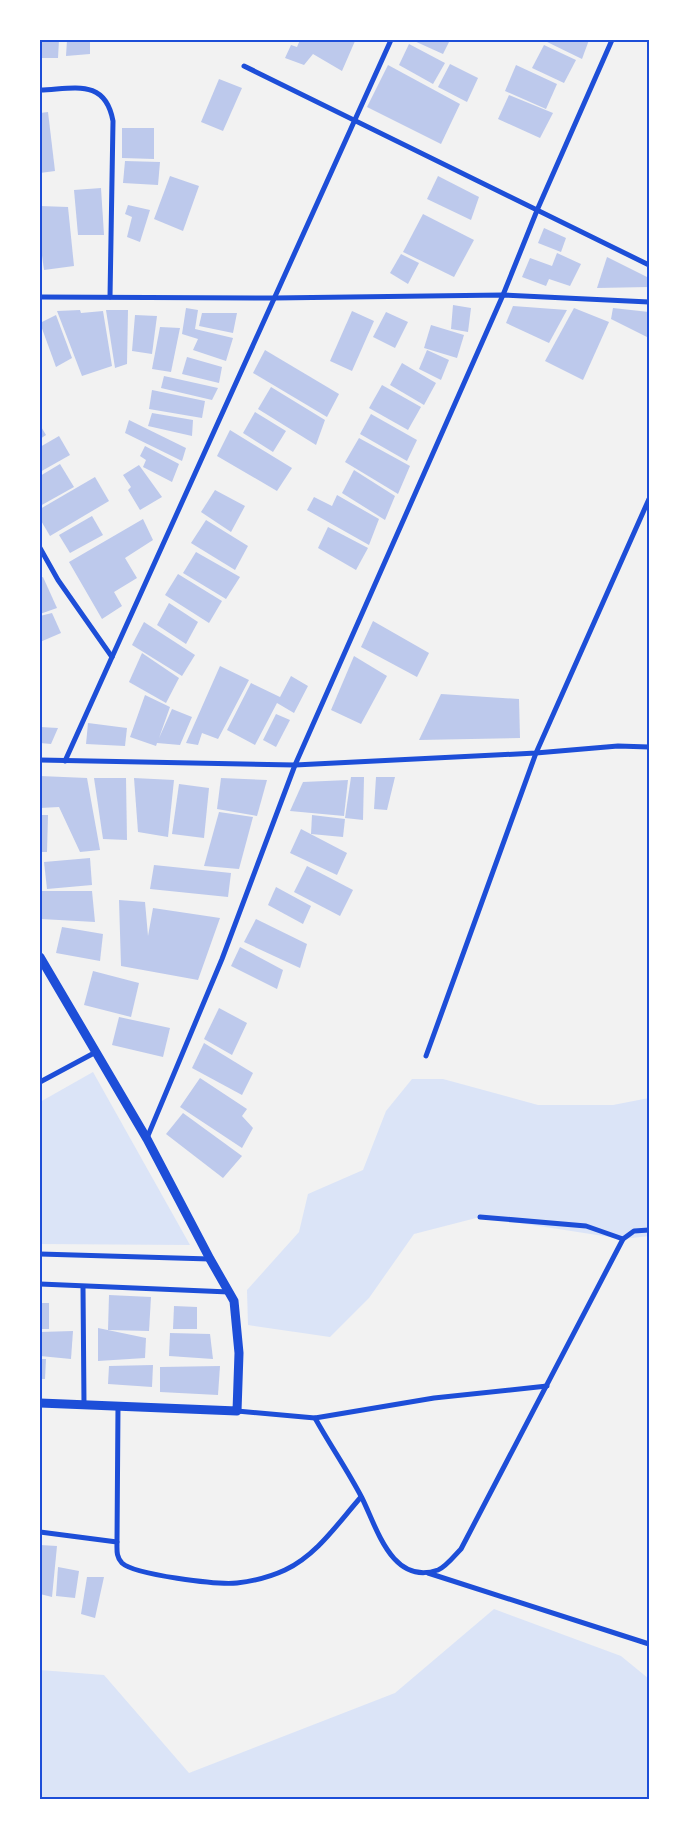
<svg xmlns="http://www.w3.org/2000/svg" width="689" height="1839" font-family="'Sofia Sans Condensed',sans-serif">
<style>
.green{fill:#dbe4f7}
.building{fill:#bdc9ec}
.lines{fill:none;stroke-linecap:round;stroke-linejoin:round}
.minor{stroke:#1d4ed8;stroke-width:5}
.tertiary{stroke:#1d4ed8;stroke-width:9}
.neatline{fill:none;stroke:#1d4ed8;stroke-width:2}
</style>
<rect width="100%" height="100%" fill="#f2f2f2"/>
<g class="green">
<path d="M93,1072L190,1245L40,1244V1102Z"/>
<path d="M412,1079H443L538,1105H613L649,1098V1236L623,1239L480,1217L414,1234L369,1298L330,1337L248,1325L247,1290L299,1232L308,1194L363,1170L386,1111Z"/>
<path d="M494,1609L621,1656L649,1679V1799H40V1670L104,1675L189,1773L395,1693Z"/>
</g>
<g class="building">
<path d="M40,40H59L58,58H40Z"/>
<path d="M67,40H90V54L66,56Z"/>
<path d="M300,40H353L355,41L342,71L313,54L304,65L285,58L291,45L297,47Z"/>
<path d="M412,40H450L443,54Z"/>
<path d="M543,40H589L582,59Z"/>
<path d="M409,44L445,63L433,84L399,65Z"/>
<path d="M544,45L576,60L564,83L532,68Z"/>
<path d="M450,64L478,78L467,102L438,87Z"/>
<path d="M388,65L460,104L441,144L367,107Z"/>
<path d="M516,65L557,84L546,109L505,91Z"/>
<path d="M219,79L242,88L223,131L201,122Z"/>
<path d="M509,95L553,113L540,138L498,119Z"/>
<path d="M48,112L55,171L40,173V113Z"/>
<path d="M122,128H154V159L122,158Z"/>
<path d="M125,161L160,162L158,185L123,183Z"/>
<path d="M170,176L199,186L183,231L154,219Z"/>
<path d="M438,176L479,197L471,220L427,199Z"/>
<path d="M101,188L104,235H78L74,190Z"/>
<path d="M128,205L150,210L140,242L127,237L132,217L125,214Z"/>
<path d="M40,206L68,207L74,266L44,270L40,241Z"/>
<path d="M423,214L474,240L454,277L403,252Z"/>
<path d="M544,228L566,238L561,252L538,243Z"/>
<path d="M557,253L581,264L570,286L549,279L546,286L522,277L530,258L552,266Z"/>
<path d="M401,254L419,263L408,284L390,273Z"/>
<path d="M607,257L649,278V287L597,288Z"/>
<path d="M453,305L471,308L468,332L451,329Z"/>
<path d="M513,306L567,310L549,343L506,323Z"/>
<path d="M186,308L198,310L195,329L233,338L226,361L193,350L198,339L182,334Z"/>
<path d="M574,308L609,322L583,380L545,361Z"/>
<path d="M613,308L649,312V338L611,319Z"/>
<path d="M80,310L81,313L103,311L112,366L82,376L57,311Z"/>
<path d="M106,310H128L127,364L115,368Z"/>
<path d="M352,311L374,321L352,371L330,361Z"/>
<path d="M386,312L408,322L395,348L373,337Z"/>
<path d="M202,313H237L233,333L199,326Z"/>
<path d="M56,315L72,358L56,367L40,323Z"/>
<path d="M135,315L157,316L152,354L132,351Z"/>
<path d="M431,325L464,335L457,358L424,348Z"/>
<path d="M160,327L180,328L171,372L152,369Z"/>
<path d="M265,350L339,394L327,417L253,373Z"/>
<path d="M427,350L449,360L441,380L419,369Z"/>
<path d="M187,357L222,367L219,383L182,374Z"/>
<path d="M402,363L436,383L424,405L390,385Z"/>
<path d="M164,376L218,388L212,400L161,388Z"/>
<path d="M382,385L421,407L408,430L369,408Z"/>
<path d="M271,387L325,420L316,445L258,409Z"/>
<path d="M152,390L205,401L202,418L149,409Z"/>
<path d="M255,412L286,431L273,452L243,433Z"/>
<path d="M152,413L193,420L192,436L148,426Z"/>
<path d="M371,414L417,440L407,461L360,434Z"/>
<path d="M129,420L186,448L182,461L125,433Z"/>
<path d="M40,425L46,435L40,439Z"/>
<path d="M230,430L292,468L277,491L217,456Z"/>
<path d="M59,436L70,455L40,472V447Z"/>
<path d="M359,438L410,466L398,494L345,462Z"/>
<path d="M145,446L179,464L172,482L143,467L146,460L140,456Z"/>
<path d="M60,464L74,487L40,506V476Z"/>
<path d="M139,465L162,497L140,510L128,490L131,487L123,475Z"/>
<path d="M354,470L395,496L385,520L342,493Z"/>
<path d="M95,477L109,501L50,536L40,519V509Z"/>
<path d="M215,490L245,506L231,532L201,512Z"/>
<path d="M337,495L379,519L369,545L307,510L314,497L332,506Z"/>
<path d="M92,516L103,535L70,553L59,535Z"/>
<path d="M143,519L153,540L125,558L137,578L114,592L122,606L102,619L69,562Z"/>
<path d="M206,520L248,546L235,570L191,543Z"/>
<path d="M328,527L368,548L356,570L318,548Z"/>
<path d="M196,552L240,577L226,599L183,573Z"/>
<path d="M178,574L222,601L209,623L165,595Z"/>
<path d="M43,577L57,608L40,614V578Z"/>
<path d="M169,603L198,622L186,644L157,625Z"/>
<path d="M52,613L61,633L40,642V616Z"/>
<path d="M373,621L429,653L417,677L361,647Z"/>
<path d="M144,622L195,655L182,676L132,645Z"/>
<path d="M142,653L179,678L166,703L129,682Z"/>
<path d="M354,656L387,676L361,724L331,710Z"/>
<path d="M220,666L249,680L218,739L202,733L198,745L186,743Z"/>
<path d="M291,676L308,686L294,713L277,703L255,745L227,730L251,683L280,697Z"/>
<path d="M441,694L519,699L520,738L419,740Z"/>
<path d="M145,695L170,707L159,738L172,709L192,717L180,745L157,743L156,746L130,737Z"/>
<path d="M276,714L290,720L276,747L263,740Z"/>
<path d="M88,723L127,728L125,746L86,744Z"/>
<path d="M40,727L58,728L51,744L40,743Z"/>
<path d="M40,776L87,778L100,850L80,852L59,807L40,808Z"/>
<path d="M351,777H364L363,820L345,818Z"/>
<path d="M376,777H395L387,810L374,809Z"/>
<path d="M94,778H126L127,840L103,839Z"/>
<path d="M134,778L174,780L168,837L138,832Z"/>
<path d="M221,778L267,780L257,816L217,809Z"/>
<path d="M348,780L344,816L290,811L303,782Z"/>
<path d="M179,784L209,788L204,838L172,834Z"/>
<path d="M219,812L253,817L239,869L204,866Z"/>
<path d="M40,815H48L47,852H40Z"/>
<path d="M312,815L345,819L343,837L311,834Z"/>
<path d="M301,829L347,853L337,875L290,853Z"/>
<path d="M90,858L92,885L47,889L44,862Z"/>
<path d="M154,865L231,873L228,897L150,889Z"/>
<path d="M307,866L353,890L340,916L294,892Z"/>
<path d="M276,887L311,906L303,924L268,905Z"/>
<path d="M40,891H92L95,922L41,919Z"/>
<path d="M119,900L145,902L148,936L153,908L220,918L198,980L121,966Z"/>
<path d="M256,919L307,944L300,968L244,942Z"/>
<path d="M62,927L103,934L100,961L56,953Z"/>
<path d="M240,947L283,970L277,989L231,966Z"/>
<path d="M93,971L139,983L131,1017L84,1005Z"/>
<path d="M219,1008L247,1023L232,1055L204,1039Z"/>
<path d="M119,1017L170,1028L163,1057L112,1045Z"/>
<path d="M204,1043L253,1073L242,1095L192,1068Z"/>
<path d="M200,1078L247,1109L242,1116L253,1128L242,1148L180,1107Z"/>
<path d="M183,1113L242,1156L223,1178L166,1134Z"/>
<path d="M109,1295L151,1297L149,1331L108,1330Z"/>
<rect x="40" y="1303" width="9" height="26"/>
<path d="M174,1306L197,1307V1329H173Z"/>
<path d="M98,1328L146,1338L145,1358L98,1361Z"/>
<path d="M73,1331L71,1359L40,1356V1332Z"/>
<path d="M170,1333L210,1334L213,1359L169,1356Z"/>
<path d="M40,1359H46L45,1379H40Z"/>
<path d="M153,1365L152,1387L108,1384L109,1366Z"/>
<path d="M220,1366L218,1395L160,1392V1367Z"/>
<path d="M40,1545L57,1546L52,1597L40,1594Z"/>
<path d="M58,1567L79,1571L75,1598L56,1596Z"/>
<path d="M87,1577H104L95,1618L81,1614Z"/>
</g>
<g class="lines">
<g class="minor">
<path d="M244,66L649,265"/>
<path d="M40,90C74,89 105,78 113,121L110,297"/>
<path d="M40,297L274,298L503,295L649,302"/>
<path d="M40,548L58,580L112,657"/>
<path d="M40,760L295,765L536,753L618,746L649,747"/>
<path d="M65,761L391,40"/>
<path d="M426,1056L536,753L649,499"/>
<path d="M40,1082L96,1052"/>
<path d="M147,1138L222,959L295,765L503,295L538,208L612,40"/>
<path d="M480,1217L586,1226L623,1239"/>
<path d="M40,1254L210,1259"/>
<path d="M40,1284L229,1292"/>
<path d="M83,1287L84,1404"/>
<path d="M237,1411L315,1418L434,1398L547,1386"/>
<path d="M315,1418C330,1445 348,1471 362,1498C377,1528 392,1586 438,1570C446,1567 455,1555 461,1549L623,1239L634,1231L649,1230"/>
<path d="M40,1532L117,1542C117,1550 116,1557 122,1563C135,1575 218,1585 237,1583C254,1581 270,1577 285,1570C317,1555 338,1523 361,1497"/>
<path d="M117,1542L118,1406"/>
<path d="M428,1573L649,1644"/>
</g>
<path class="tertiary" d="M40,957L147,1139L210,1259L234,1301L239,1353L237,1411L40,1403"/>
</g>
<rect width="689" height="1839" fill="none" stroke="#ffffff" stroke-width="82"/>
<rect x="41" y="41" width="607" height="1757" class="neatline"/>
</svg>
